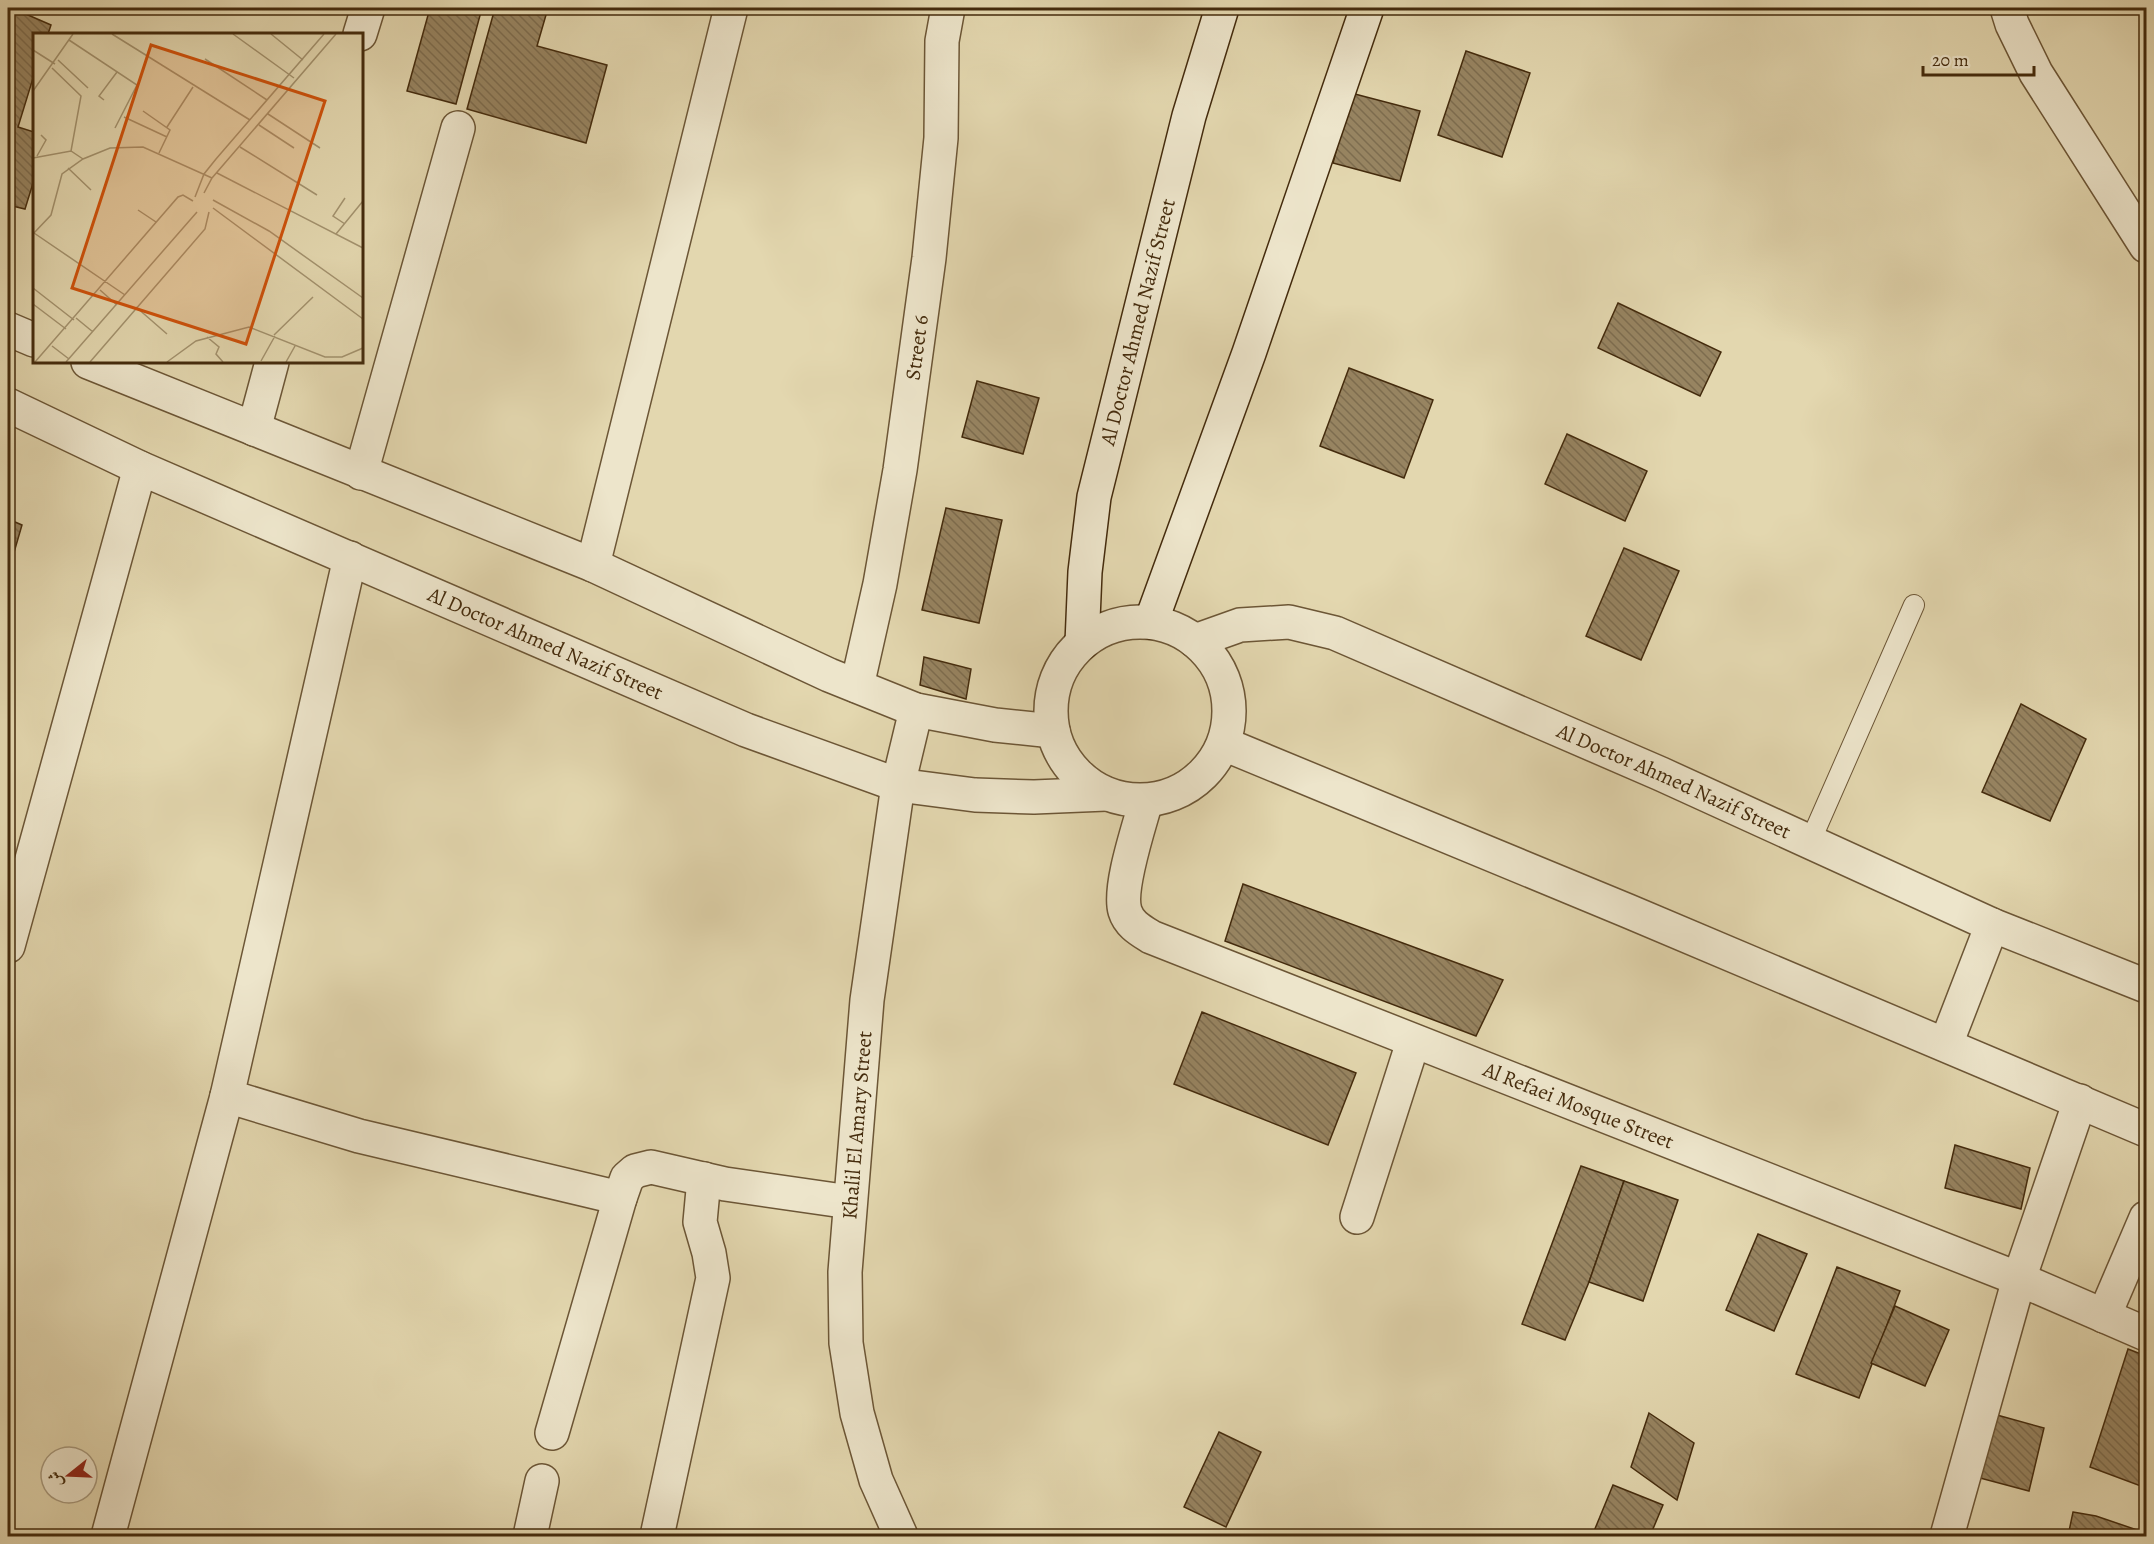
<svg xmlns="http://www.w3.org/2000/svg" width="2154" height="1544" font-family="Alegreya,Amiri,serif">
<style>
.building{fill:url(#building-back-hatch);stroke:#442b0d;stroke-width:1.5}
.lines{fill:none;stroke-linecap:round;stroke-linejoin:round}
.service-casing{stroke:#6c5636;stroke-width:22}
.minor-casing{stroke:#6c5636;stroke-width:36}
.tertiary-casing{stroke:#6c5636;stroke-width:36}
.secondary-casing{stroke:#442b0d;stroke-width:36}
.service{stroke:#ede5cb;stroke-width:20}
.minor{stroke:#ede5cb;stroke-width:33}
.tertiary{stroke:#ede5cb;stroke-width:33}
.secondary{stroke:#ede5cb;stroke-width:33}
.labels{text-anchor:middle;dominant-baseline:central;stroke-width:4.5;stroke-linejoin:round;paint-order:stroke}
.street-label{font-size:21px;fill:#442b0d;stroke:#ede5cb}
.inset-road{fill:none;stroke:#a3926e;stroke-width:1.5}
.view{fill:#cf520c;fill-opacity:0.15;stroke:#cf520c;stroke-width:3}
.inset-edge{fill:none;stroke:#442b0d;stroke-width:3}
</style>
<defs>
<pattern id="building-back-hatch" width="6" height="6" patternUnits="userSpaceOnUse" patternTransform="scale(1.5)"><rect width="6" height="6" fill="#978461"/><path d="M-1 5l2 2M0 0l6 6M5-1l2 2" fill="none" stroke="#7d6c4e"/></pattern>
</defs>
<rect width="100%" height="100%" fill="#e3d7af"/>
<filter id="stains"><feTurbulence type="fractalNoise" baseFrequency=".00333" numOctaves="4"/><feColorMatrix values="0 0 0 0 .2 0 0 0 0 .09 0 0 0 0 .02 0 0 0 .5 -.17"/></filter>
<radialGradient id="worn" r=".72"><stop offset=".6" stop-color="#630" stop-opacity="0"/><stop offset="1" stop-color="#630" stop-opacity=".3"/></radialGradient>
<g class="building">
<path d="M8,8H12L51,25L48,34H34V75L18,127L34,132V180L25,209L8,205Z"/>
<path d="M430,8H482L456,104L407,91Z"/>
<path d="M495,8H548L537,46L607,65L586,143L467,109Z"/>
<path d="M1466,51L1530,73L1502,157L1438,135Z"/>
<path d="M1351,93L1420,111L1400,181L1333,163Z"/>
<path d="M1618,303L1721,352L1700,396L1598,348Z"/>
<path d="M1349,368L1433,400L1404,478L1320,446Z"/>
<path d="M977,381L1039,398L1023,454L962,437Z"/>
<path d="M1567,434L1647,471L1625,521L1545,484Z"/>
<path d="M946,508L1002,520L979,623L922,610Z"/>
<path d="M8,519L22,525L8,573Z"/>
<path d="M1624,548L1679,571L1641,660L1586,636Z"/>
<path d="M924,657L971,669L966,699L920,685Z"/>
<path d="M2021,704L2086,739L2050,821L1982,792Z"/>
<path d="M1243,884L1503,980L1476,1036L1225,941Z"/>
<path d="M1202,1012L1356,1073L1328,1145L1174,1084Z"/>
<path d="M1955,1145L2030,1168L2021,1209L1945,1188Z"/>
<path d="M1581,1166L1624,1181L1589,1282L1565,1340L1522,1324Z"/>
<path d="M1624,1181L1678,1200L1643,1301L1589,1282Z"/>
<path d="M1758,1234L1807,1254L1774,1331L1726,1310Z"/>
<path d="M1837,1267L1900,1291L1859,1398L1796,1374Z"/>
<path d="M1895,1306L1949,1330L1925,1386L1871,1363Z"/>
<path d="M2128,1349L2146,1356V1488L2090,1467Z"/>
<path d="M1649,1413L1694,1443L1677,1500L1631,1467Z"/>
<path d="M1997,1415L2044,1428L2029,1491L1980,1478Z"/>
<path d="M1219,1432L1261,1452L1226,1527L1184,1507Z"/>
<path d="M1613,1485L1663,1505L1650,1536H1592Z"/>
<path d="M2073,1512L2096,1516L2146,1533V1536H2068Z"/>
<path d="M1801,1530L1821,1536H1799Z"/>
</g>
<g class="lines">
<defs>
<path id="service" d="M1810,842L1914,605"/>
<g id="minor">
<path d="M2007,8L2012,24L2036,73L2146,246"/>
<path d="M360,34L368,8"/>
<path d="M254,429L272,362"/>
<path d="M361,473L458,128"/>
<path d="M593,565L731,8"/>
<path id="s1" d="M857,686L880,584L900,470L929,258L941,138L942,41L948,8"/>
<path id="s2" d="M1146,801C1139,827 1118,888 1125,911C1129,924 1140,930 1151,937L2019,1279L2146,1334"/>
<path d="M8,946L140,468"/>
<path d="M227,1096L359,1136L620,1198"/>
<path d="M1357,1217L1413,1042"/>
<path d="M2104,1316L2146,1218"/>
<path d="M552,1433L620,1198L627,1178L635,1171L651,1167L725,1184L850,1202"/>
<path d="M108,1536L227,1096L350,558"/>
<path d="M530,1536L542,1481"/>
<path d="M657,1536L713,1278L709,1253L700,1222L704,1179"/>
<path id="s3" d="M901,1536L876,1480L857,1413L846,1343L845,1272L867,1000L898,785L916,710"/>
<path d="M1947,1536L2019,1279L2080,1101"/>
</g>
<g id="tertiary">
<path d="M8,329L34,340"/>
<path d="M88,362L593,565L829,675L916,710L995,725L1053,731"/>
<path id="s4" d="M8,405L140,468L746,730L898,785L975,795L1034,797L1106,794"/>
<circle cx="1140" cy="711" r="89"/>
<path id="s5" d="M1195,641L1240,625L1289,622L1335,633L1661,774L1992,925L2146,986"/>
<path d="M1224,744L1628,911L2146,1130"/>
<path d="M1946,1044L1992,925"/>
</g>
<g id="secondary">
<path d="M1151,622L1249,353L1367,8"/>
<path id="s6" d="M1082,643L1085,572L1094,497L1189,116L1222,8"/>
</g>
</defs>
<use href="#service" class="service-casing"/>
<use href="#minor" class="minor-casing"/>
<use href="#tertiary" class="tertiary-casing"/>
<use href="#secondary" class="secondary-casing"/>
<use href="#service" class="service"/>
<use href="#minor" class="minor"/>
<use href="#tertiary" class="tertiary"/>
<use href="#secondary" class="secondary"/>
</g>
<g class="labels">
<g class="street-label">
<text stroke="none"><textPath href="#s6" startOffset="327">Al Doctor Ahmed Nazif Street</textPath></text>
<text stroke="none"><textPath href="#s1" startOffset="344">Street 6</textPath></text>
<text stroke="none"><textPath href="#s4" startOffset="588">Al Doctor Ahmed Nazif Street</textPath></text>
<text stroke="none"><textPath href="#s5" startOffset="514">Al Doctor Ahmed Nazif Street</textPath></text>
<text stroke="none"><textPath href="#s2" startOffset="610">Al Refaei Mosque Street</textPath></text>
<text stroke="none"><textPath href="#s3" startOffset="420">Khalil El Amary Street</textPath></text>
</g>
</g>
<g transform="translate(33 33)">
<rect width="330" height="330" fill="#e3d7af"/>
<path class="inset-road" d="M79,1L217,87M200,1L261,45M238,1L270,27M36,7L104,52L82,95M0,17L22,31M172,26L234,67M25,27L55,55M19,35L48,63L38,118M0,58L40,1M71,67L66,63L84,39M110,78L137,97L126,120M235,81L287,115M91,84L134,104M226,92L261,115M134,94L160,54M207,114L284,162M4,123L13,107L8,102M0,125L38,118L50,126M35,135L58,157M184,140L330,215M171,160L179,145L303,1M162,164L171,141L183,126L291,1M180,167L236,198L330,265M180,175L330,286M105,177L123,189M312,191L300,183L312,165M1,200L92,262M0,201L18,182L29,141L50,126L77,115L110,114L179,145M303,201L330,168M0,255L41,287M67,257L84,272M0,271L33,296M103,274L134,301M43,285L60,299M241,302L280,264M174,304L186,314L183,321L190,329M19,313L36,326M228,328L242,303M2,329L145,164L150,162L160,168M33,329L164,179M57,329L172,196L176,179M134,329L163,308L216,294L292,324H309L330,315M253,329L262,313"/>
<path class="view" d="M118,12L292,68L213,311L39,255Z"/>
<rect width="330" height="330" class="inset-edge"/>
</g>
<rect width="2154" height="1544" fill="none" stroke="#e3d7af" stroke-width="30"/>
<rect x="9" y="9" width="2136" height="1526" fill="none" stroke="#442b0d" stroke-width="3"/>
<rect x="15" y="15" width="2124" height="1514" fill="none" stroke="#442b0d" stroke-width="1.5"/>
<g transform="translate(69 1475) rotate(252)"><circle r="28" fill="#ede5cb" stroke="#a99b7f" stroke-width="1.5"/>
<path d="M0-4.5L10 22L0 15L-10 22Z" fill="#8f2418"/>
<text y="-9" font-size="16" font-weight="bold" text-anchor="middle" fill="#442b0d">ش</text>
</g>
<path d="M1923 66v9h111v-9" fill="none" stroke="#442b0d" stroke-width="3"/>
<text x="1932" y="66" font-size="18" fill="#442b0d" stroke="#ede5cb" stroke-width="4.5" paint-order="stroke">20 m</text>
<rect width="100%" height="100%" filter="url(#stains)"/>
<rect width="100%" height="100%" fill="url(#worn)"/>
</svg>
